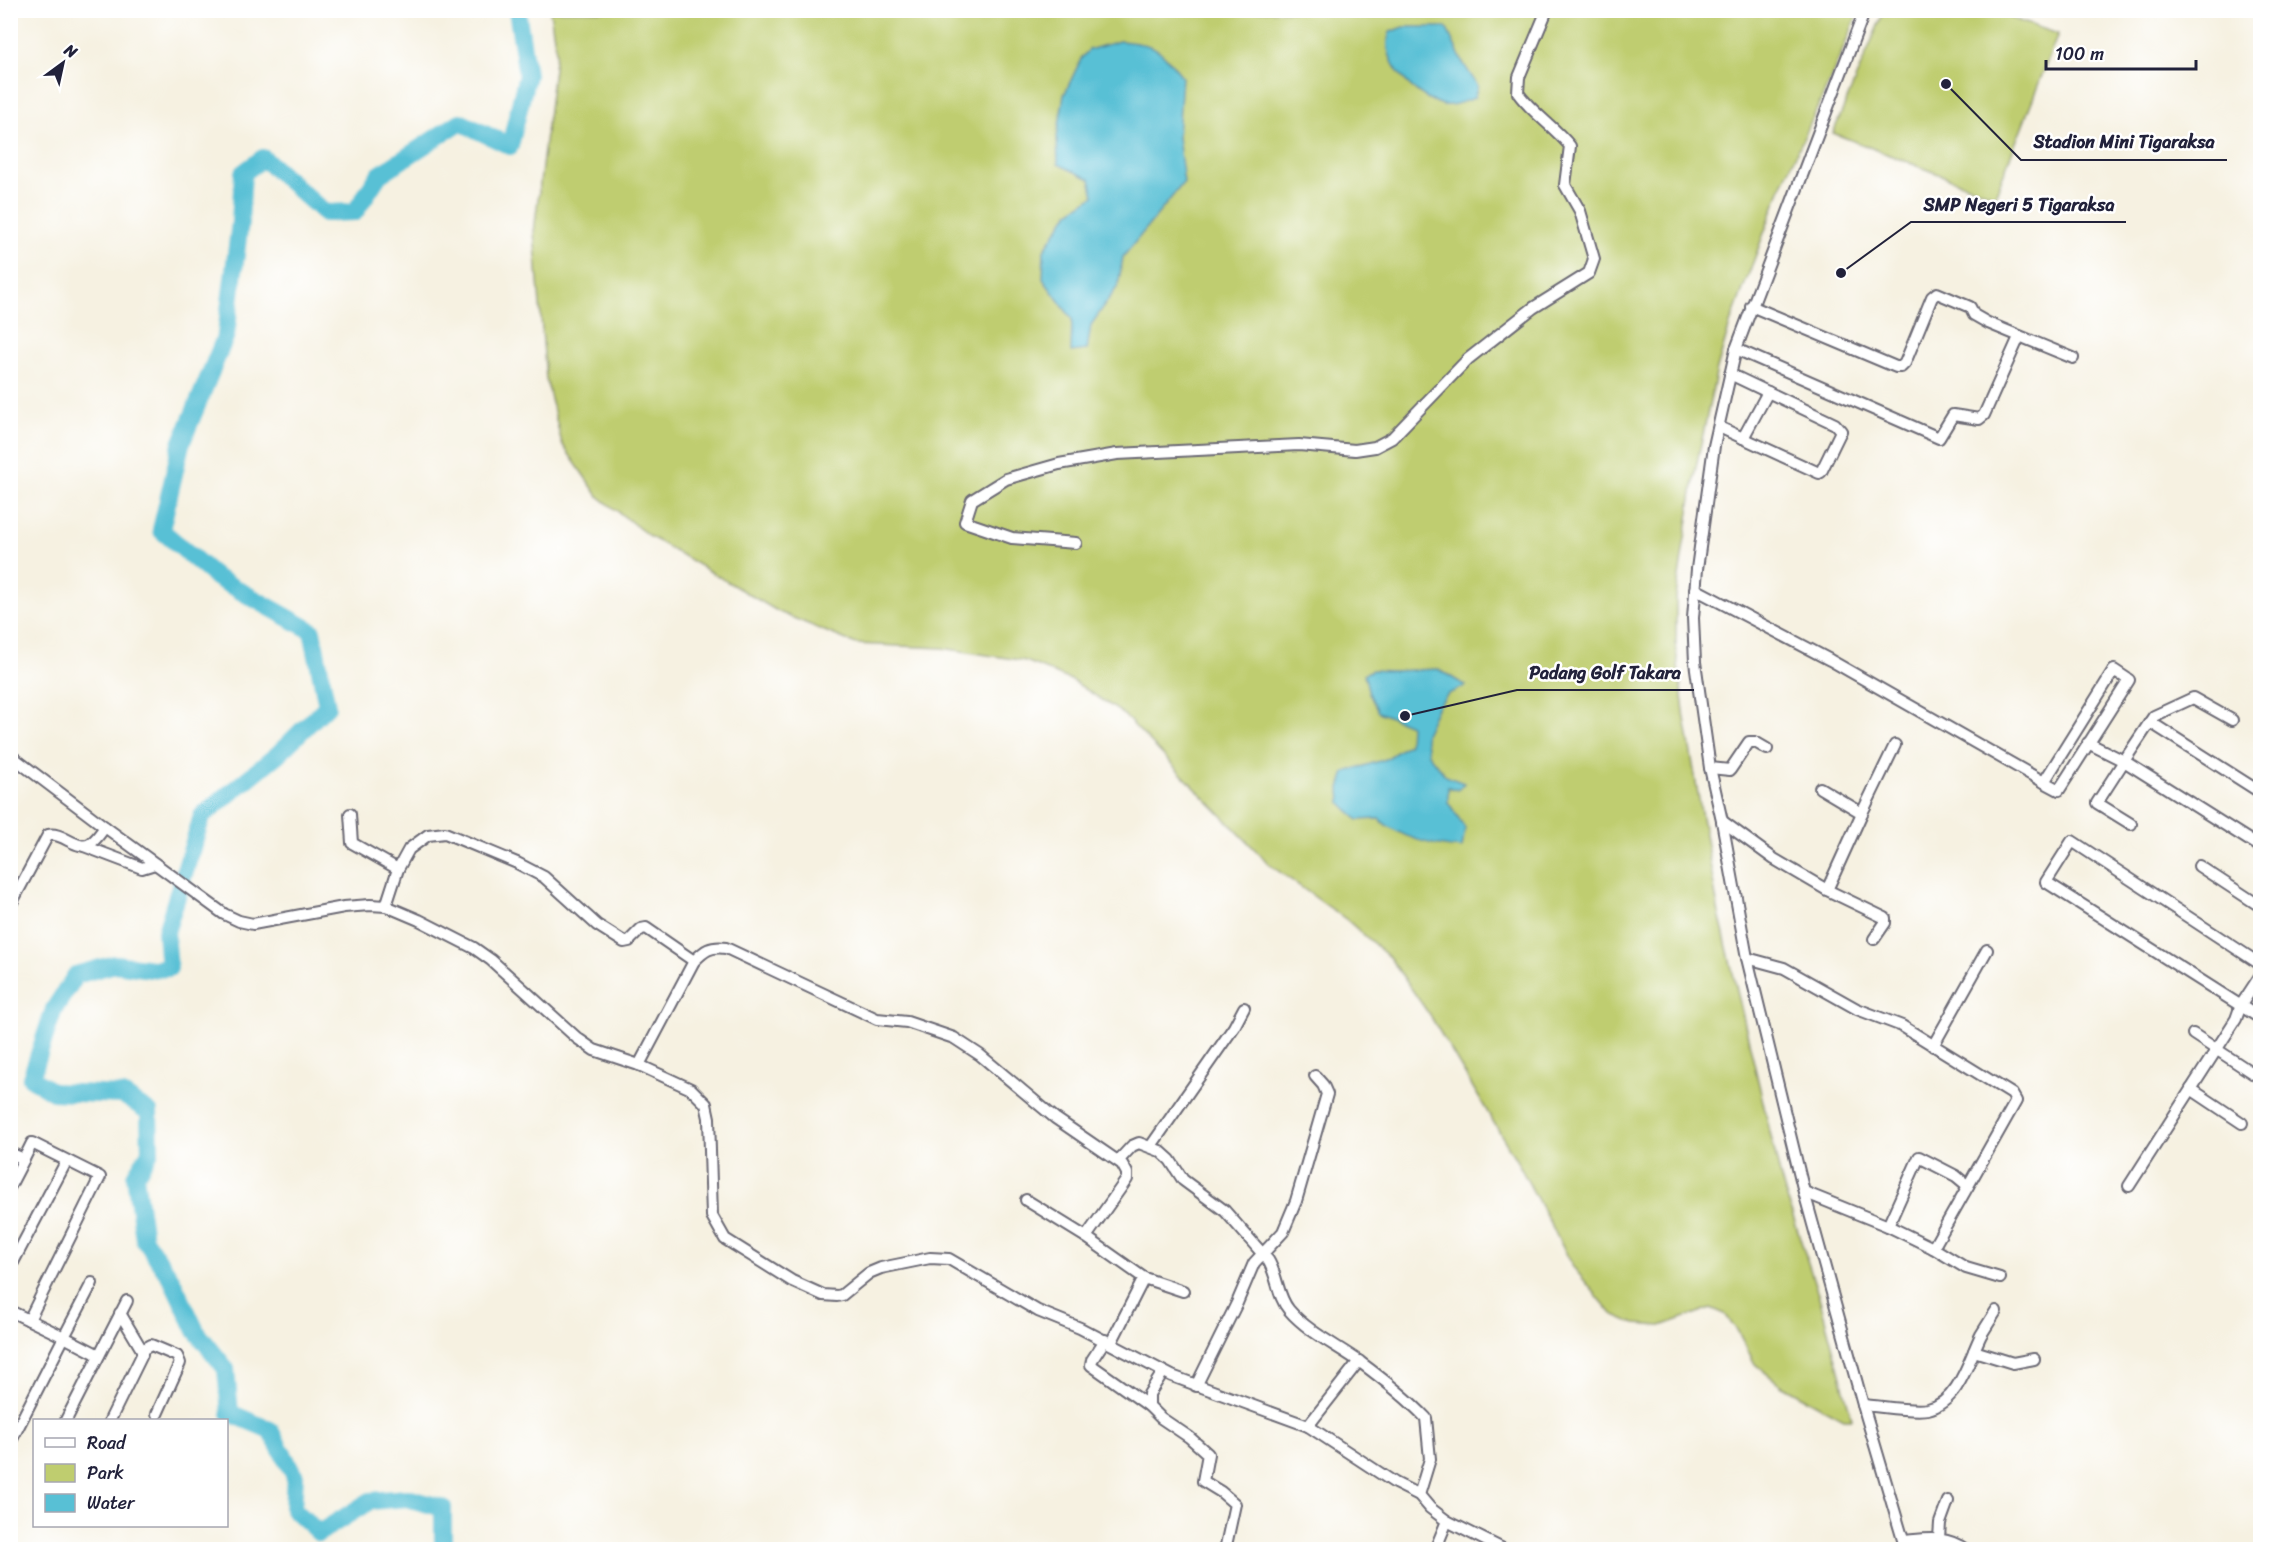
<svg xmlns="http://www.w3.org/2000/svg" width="2271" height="1560" font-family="Sriracha,sans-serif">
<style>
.green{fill:#bfcd6f;stroke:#707855;stroke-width:1.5}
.water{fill:#58c0d5;stroke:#3d7188;stroke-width:1.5}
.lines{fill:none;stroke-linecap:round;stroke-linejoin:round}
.river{stroke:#58c0d5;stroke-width:18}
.minor-casing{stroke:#6c6a75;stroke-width:14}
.minor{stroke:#fff;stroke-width:10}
.leader{fill:none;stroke:#22223b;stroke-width:2}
.callout-dot{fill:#22223b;stroke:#fff;stroke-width:2}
.callout-label{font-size:18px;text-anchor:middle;font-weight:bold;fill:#22223b;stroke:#fff;stroke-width:5;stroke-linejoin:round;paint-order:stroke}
</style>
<rect width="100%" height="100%" fill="#fff"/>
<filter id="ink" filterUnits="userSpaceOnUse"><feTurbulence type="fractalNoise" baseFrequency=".0167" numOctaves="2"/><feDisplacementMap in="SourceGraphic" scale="12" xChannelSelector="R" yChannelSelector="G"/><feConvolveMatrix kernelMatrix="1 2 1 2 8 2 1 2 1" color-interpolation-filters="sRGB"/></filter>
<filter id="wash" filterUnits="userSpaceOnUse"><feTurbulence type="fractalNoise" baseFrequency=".008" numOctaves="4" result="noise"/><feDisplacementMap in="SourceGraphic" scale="24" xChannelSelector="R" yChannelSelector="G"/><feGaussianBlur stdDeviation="1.35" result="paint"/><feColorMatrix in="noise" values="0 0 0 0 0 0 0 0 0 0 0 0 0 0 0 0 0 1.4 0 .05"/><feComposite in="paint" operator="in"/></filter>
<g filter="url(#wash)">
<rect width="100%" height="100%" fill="#f6f1e1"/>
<g class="green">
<path d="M550,11H1859L1828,85L1782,185L1730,324L1717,369L1696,467L1676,596V649L1685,719L1718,909L1781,1179L1820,1300L1852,1419H1843L1781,1385L1755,1364L1737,1330L1725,1314L1711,1308L1661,1326L1635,1324L1612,1314L1574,1268L1518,1163L1431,1017L1390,958L1347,920L1270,865L1122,713L1073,681L1026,661L942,648L856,644L779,612L649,536L598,496L562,444L546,379L534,232L556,52Z"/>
<path d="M1884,11H1990L2058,34L1995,196L1833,133Z"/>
</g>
<g class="water">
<path d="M1404,27H1446L1463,63L1478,86L1474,98C1465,101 1453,107 1443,105C1416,98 1378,61 1390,32Z"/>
<path d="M1119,41C1157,44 1158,47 1182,76L1178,137L1184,182L1123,257L1118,286L1091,325L1087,350L1071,352L1072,319L1043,279L1044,250L1069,212L1094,196L1090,179L1058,164L1057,137L1064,95L1082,57L1089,50Z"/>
<path d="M1438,669L1466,686L1448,694L1438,706L1425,734L1428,754L1446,776L1464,783L1458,790L1448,787V802L1465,828L1462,848C1433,846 1400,838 1379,819L1358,820L1341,803L1340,788L1345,772L1386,759L1409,744L1410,725L1378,712L1369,693L1364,674L1372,670L1392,671Z"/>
</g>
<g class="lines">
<path class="river" d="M443,1550V1508L407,1498L370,1501L319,1533L293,1509L295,1476L270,1430L230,1413L226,1369L196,1331L172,1280L144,1239L135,1176L150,1152L149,1112L123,1095L53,1092L31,1078L54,1009L76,975L115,964L152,969L169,968L166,932L202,816L278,754L327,706L312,631L217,578L161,530L181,444L226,335L240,222L243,173L263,158L325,213L355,212L379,175L460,122L510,146L527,75L517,10"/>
</g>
</g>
<g filter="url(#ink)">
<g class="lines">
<defs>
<g id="minor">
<path d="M1865,10L1736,349L1714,446L1697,569L1693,618L1695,662L1710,768L1722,821L1747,958L1804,1192L1863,1405L1906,1550"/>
<path d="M1751,306L1896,367H1901L1905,363L1932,297L1937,293L1970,307L1974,315L1988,323L2073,358"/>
<path d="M1736,349L1939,438L1953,415L1979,419L1984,415L2019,337"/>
<path d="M1719,427L1819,473L1821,472L1841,431L1835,424L1730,374"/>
<path d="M1743,438L1768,392"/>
<path d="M1076,543L1012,538L965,522L972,500L1006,479L1059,464L1117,454L1299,445L1355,450L1375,447L1392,438L1468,359L1533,308L1589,273L1594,259L1580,211L1565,185L1570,146C1554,126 1532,113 1518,93L1519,77L1547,10"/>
<path d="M1695,589L1830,660L2044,782"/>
<path d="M2114,670L2129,680L2059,790L2044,782Z"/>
<path d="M2150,722L2154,716L2193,698L2232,720"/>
<path d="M2088,743L2124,761L2150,722L2260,792"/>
<path d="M10,755L105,827L224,914L239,921L253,924L344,907L370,905L386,906L419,920L474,948L491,960L577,1038L594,1050L639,1065L691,1089L706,1104L709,1118L712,1216L725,1239L792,1281L823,1295L837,1296L842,1295L869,1273L881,1268L930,1258L949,1259L1038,1311L1080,1328L1172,1376L1308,1426L1395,1483L1419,1495L1430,1508L1447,1521L1505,1550"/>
<path d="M1710,768L1730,770L1749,742H1755L1767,749"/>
<path d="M1820,788L1862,813"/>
<path d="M350,814L352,843L398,869L386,906"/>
<path d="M1722,821L1774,859L1827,890L1885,918V923L1874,939"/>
<path d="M2131,824L2097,803L2124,761L2260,847"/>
<path d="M84,846L142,868L155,864"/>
<path d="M2199,866L2260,906"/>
<path d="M398,869L409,849L428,835L445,833L517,863L544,877L597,925L624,942L629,941L641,929L646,928L694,961"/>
<path d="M1827,890L1862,813L1895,745"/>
<path d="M10,906L48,835C62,831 79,853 91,843C97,839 101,832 105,827"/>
<path d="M1747,958L1784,968L1857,1009L1902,1026L2012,1094L2016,1101L1933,1248L1888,1226L1804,1192"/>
<path d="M2260,964L2072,841L2046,882L2260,1018"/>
<path d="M2193,1034L2260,1078"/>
<path d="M1933,1046L1987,950"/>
<path d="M639,1065L694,961C705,950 710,946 726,948L877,1019L907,1022L954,1038L980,1055L1055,1118L1122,1164L1127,1173V1179L1086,1237L1144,1278L1183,1291"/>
<path d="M2191,1089L2242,1123"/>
<path d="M1151,1146L1234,1027L1244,1008"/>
<path d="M10,1153L24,1159L32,1143L100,1177L29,1320L64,1337L10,1443"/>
<path d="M1119,1160L1132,1146L1139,1143L1160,1151L1170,1160L1183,1180L1225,1211L1268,1260C1278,1276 1277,1296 1289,1310C1308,1332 1336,1345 1360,1362C1383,1379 1406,1397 1426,1418L1430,1459L1419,1495"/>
<path d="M10,1186L24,1159"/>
<path d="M2129,1186L2236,1019L2241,1005L2260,976"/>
<path d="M1026,1200L1086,1237"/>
<path d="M1888,1226L1919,1157L1956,1176L1968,1186"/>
<path d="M1933,1248L1966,1268L2000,1278"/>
<path d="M10,1268L66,1162"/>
<path d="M92,1283L64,1337L99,1355"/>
<path d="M10,1311L29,1320"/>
<path d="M1105,1340L1092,1360L1091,1365L1149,1406L1161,1418L1189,1437L1208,1454L1203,1481L1221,1492L1235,1504L1225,1550"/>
<path d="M1111,1343L1144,1278"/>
<path d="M142,1350L151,1345L177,1356L180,1363L157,1414"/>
<path d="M1974,1351L2013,1363L2034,1359"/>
<path d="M1196,1386L1237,1303L1254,1263L1283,1232L1296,1201L1327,1094L1323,1085L1315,1076"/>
<path d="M1863,1405C1880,1406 1913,1412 1928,1409C1959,1402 1969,1359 1981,1335C1986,1327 1991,1319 1996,1311"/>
<path d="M1149,1406V1394L1163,1372"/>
<path d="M66,1420L127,1301"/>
<path d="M110,1420L142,1355V1350L120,1313"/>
<path d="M1308,1426L1359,1361"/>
<path d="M1939,1538L1940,1523L1948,1501"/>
<path d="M1904,1541C1927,1539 1946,1535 1966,1550"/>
<path d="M1435,1550L1447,1521"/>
</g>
</defs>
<use href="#minor" class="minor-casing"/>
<use href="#minor" class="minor"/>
</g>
</g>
<path class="leader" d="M1946 84L2021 160H2227M1841 273L1911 222H2126M1405 716L1517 690H1694"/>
<g class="callout-dot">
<circle cx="1946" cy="84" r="6"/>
<circle cx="1841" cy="273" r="6"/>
<circle cx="1405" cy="716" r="6"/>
</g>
<g class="callout-label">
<text x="2124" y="148">Stadion Mini Tigaraksa</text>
<text x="2019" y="211">SMP Negeri 5 Tigaraksa</text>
<text x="1605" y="679">Padang Golf Takara</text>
</g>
<rect width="2271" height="1560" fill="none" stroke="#fff" stroke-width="36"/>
<rect x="33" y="1419" width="195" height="108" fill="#ffffff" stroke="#a7a7b1" stroke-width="1.5"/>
<rect x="45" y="1438" width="30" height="9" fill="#ffffff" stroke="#a7a7b1" stroke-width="1.5"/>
<text x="87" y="1449" font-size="18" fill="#22223b">Road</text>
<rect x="45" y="1464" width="30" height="18" fill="#bfcd6f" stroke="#a7a7b1" stroke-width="1.5"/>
<text x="87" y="1479" font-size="18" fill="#22223b">Park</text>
<rect x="45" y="1494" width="30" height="18" fill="#58c0d5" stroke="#a7a7b1" stroke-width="1.5"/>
<text x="87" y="1509" font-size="18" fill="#22223b">Water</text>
<g transform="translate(63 63) rotate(33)" stroke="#ffffff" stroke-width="4.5" paint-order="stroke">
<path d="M0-4.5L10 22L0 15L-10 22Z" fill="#22223b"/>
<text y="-9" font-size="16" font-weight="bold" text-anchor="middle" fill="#22223b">N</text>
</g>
<path d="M2046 60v9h150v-9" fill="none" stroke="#22223b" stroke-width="3"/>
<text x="2055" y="60" font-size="18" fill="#22223b" stroke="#ffffff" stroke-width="4.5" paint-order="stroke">100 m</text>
</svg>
